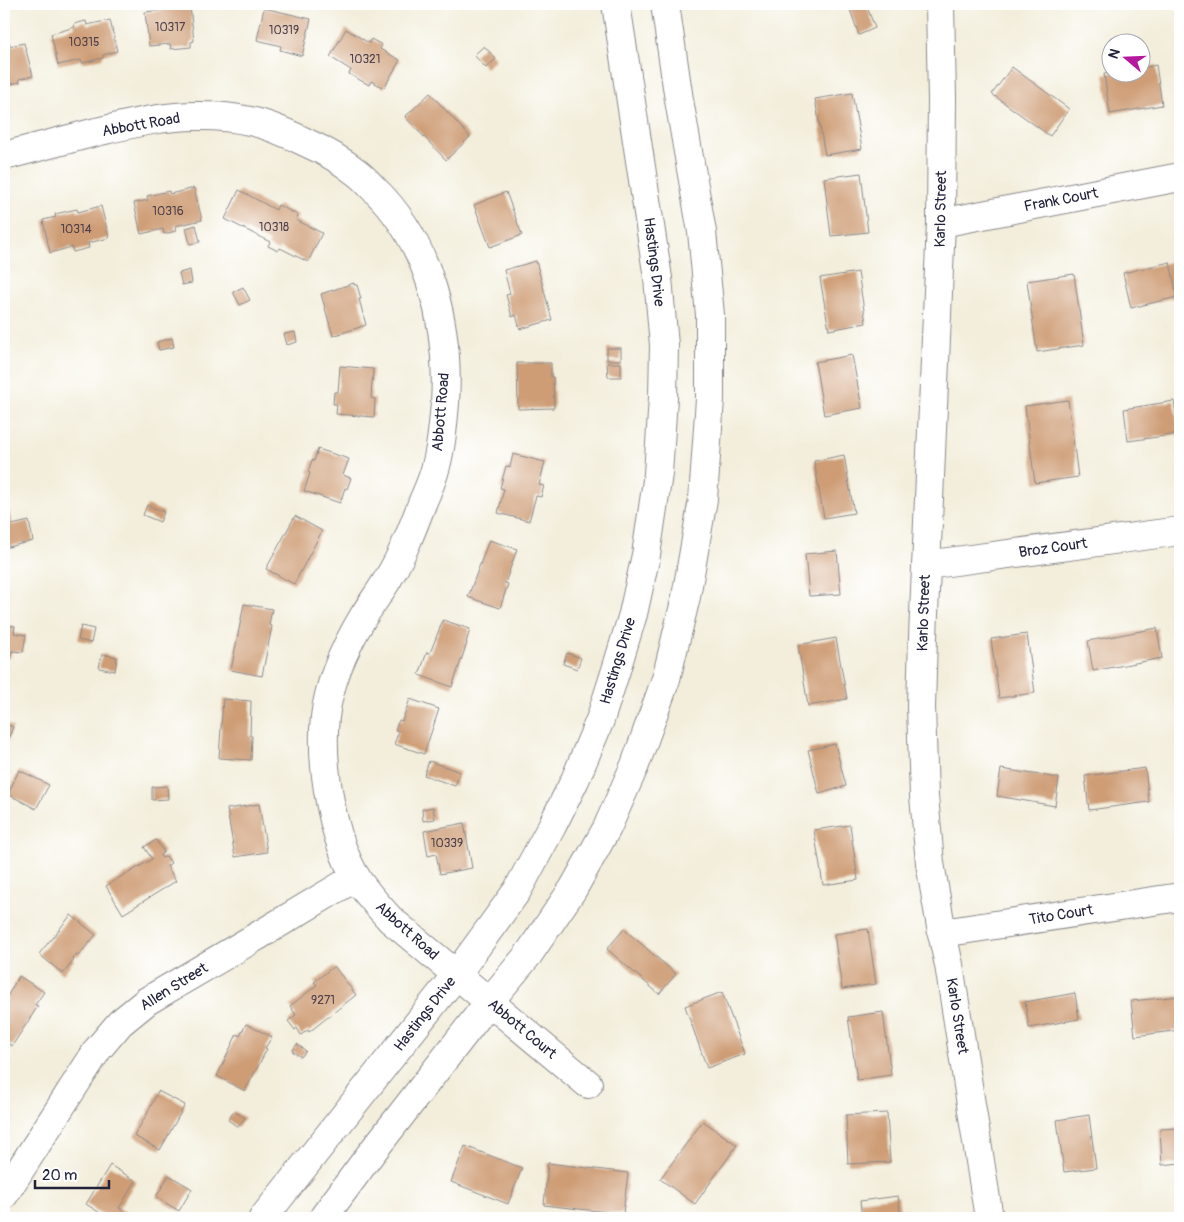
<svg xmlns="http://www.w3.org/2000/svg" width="1184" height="1222" font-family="Pangolin,sans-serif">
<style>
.building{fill:#ce9c75}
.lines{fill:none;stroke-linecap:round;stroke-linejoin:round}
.minor-casing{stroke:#8a888b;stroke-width:30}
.minor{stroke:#fff;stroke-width:28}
.labels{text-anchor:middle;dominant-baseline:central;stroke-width:5;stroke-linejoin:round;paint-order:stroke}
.number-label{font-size:12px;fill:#4d404a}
.street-label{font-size:15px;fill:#22223b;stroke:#fff}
</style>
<rect width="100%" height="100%" fill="#fff"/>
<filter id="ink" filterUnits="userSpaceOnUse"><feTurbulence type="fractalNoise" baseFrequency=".02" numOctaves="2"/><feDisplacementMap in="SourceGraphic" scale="10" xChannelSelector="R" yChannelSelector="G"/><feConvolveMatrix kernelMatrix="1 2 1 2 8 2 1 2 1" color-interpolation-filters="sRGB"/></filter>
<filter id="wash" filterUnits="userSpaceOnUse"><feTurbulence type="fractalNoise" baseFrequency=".0096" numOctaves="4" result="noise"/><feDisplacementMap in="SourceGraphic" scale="20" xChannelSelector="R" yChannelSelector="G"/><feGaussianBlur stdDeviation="1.12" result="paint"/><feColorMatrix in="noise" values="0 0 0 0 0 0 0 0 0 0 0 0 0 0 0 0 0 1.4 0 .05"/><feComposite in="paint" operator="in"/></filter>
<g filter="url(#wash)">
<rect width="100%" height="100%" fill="#f3eedb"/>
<g id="blocks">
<g class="building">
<path d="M848,4H866L875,28L859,35Z"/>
<path d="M190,7L194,41L191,42V47L171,49L170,44L149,46L145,12Z"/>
<path d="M264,8L311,19L302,56L280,50L281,46L257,40Z"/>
<path d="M110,20L117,51L103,55V58L82,63L81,60L58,65L51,34L75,27L74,24L86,21L87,25Z"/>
<path d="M346,29L369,43L371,39L382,45L380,49L400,60L384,88L371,81L369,85L349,74L351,70L330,57Z"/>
<path d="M7,35L10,46L24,43L33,76L19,79L20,82L4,86V36Z"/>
<path d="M484,46L496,59L486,68L474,55Z"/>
<path d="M1156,65L1162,105L1110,114L1104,74L1114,72H1142V68Z"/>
<path d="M1012,67L1069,109L1050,136L992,94Z"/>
<path d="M430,93L470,137L446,160L405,117Z"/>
<path d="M852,93L862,149L825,155L815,99Z"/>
<path d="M861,173L868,232L831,236L824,178Z"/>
<path d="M194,188L202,220L175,226L176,231L164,234L163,229L141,234L134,203L148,200L147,196L169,191L170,194Z"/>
<path d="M239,190L276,210L278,205L298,215L296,220L322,233L308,262L280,248L278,251L268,246L270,242L225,219Z"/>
<path d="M506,192L522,235L490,247L474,205Z"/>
<path d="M101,206L109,238L88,243L89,248L73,252L72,247L50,253L43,220L56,217L55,214L77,209L78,212Z"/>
<path d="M196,225L200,242L190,244L186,228Z"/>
<path d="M536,261L552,320L520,329L516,315L512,317L506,295L510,294L504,270Z"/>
<path d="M1170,262L1177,297L1131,308L1123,273Z"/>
<path d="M190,270L192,283L182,285L179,273Z"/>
<path d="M858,272L866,323L829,330L820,278Z"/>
<path d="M1074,274L1084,345L1037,352L1027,281Z"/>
<path d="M354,283V285H357L361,299H359L366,325L333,336L321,294Z"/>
<path d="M243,287L250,300L240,305L233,292Z"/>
<path d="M295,332L297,342L287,345L284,334Z"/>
<path d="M172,338L174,347L159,350L157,342Z"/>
<rect x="607" y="348" width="14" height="12"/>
<path d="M852,355L862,408L824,415L815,362Z"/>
<path d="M517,363H551V377H553L554,408L518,409Z"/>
<path d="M607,363H621V377H608Z"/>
<path d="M340,366L373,369L371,398L375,399L374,417L336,414L337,404H333L334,392H338Z"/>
<path d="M1068,400L1078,477L1035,483L1025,406Z"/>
<path d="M1174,401L1179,434L1128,441L1124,409Z"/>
<path d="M318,449L349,459L343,475L351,478L347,489L345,488L340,503L304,491L310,473L308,472L312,460L314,461Z"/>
<path d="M513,454L545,462L539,485L544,486L541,497L536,496L529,521L498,513L504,489L500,488L506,466L510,467Z"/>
<path d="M844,455L854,513L824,518L814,461Z"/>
<path d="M6,498L12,525L29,521L33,541L4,548V499Z"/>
<path d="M147,505L164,512L160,522L143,515Z"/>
<path d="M295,516L322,531L294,584L266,569Z"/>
<path d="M489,540L517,549L505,583L508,584L500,608L468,597Z"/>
<path d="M837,551L841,594L809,596L805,554Z"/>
<path d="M244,604L272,609L269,625L272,626L262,676L231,670Z"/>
<path d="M4,611L8,612L7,625L15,626L14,633L26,635L23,652L12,651L10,658L4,657Z"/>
<path d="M443,620L470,629L466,643H467L452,687L419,675L427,652L430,653Z"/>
<path d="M81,626L94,629L91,643L78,640Z"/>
<path d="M1157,628L1162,658L1093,671L1088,641Z"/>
<path d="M1027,634L1035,693L999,698L991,639Z"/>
<path d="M836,638L847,699L808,706L798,645Z"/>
<path d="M567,653L581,658L577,669L563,664Z"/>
<path d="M102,654L117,657L115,671L99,668Z"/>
<path d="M223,699L251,701L250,736H252L251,760L219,758Z"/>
<path d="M410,699L439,709L424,754L394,744L399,731L395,730L399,720L402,721Z"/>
<path d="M4,723L13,727L4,749Z"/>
<path d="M835,744L846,786L819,794L808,750Z"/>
<path d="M429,761L460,772L455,786L424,775Z"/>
<path d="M1145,768L1149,802L1089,810L1085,776Z"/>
<path d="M1001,769L1059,778L1055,806L997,796Z"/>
<path d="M19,770L49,785L36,809L8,794Z"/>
<path d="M167,786L168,799L152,800V787Z"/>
<path d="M259,804L267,852L235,857L227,809Z"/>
<path d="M433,807L435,819L423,821L422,809Z"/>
<path d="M464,823L472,868L440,874L436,854L428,856L424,831Z"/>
<path d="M850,825L858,880L823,885L814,830Z"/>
<path d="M156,840L164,852L160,855L162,858L166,856L171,863L167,866L176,881L123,914L106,886L127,873V874L152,859L144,847Z"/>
<path d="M71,915L96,935L78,956L76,955L73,959L74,960L63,974L39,954Z"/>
<path d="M624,929L676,974L659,994L607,949Z"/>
<path d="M868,929L876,984L842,989L834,934Z"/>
<path d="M334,966L356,995L309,1032L308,1030L301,1035L297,1028L295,1030L288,1021L296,1015L290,1006L317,985L314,982Z"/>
<path d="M19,976L44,992L35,1005L38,1006L12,1046L4,1041V1002Z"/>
<path d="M722,992L745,1054L707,1068L685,1006Z"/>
<path d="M1075,993L1079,1019L1029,1028L1025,1002Z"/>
<path d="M1180,996V1030L1135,1036L1131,1001Z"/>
<path d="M883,1012L891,1075L857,1080L848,1017Z"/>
<path d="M246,1024L272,1037L265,1048L267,1049L245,1091L217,1076L237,1034L240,1036Z"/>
<path d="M297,1044L306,1051L301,1057L292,1051Z"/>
<path d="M158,1091L185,1105L160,1150L134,1136L147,1114Z"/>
<path d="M234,1111L245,1118L238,1127L228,1120Z"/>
<path d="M887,1113L890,1162L848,1164L846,1115Z"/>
<path d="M1089,1115L1096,1168L1064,1172L1057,1120Z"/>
<path d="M703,1121L737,1145L695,1204L660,1179Z"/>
<path d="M1180,1128V1163L1162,1165L1160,1129Z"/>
<path d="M465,1146L522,1168L508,1204L451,1182Z"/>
<path d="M548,1163L628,1173L623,1214L544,1205Z"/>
<path d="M110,1165L136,1181L119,1208L132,1216L131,1218H108L86,1204Z"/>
<path d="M169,1175L192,1189L179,1211L156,1197Z"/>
<path d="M898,1196L901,1218H862L860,1201Z"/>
</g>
</g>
</g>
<g filter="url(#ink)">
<use href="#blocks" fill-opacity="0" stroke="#8a888b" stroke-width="1"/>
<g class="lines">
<defs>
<g id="minor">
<path d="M940,4L942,98L941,223L923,637L921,707L924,796L930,863L942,933L949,965L989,1218"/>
<path d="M4,156C35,148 66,140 96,132C131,124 166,115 202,116C216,116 236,118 250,121C269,125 287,133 305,142C323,150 341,160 356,172C363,177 368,183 374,189C430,243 450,327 445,403C443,426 441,451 434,473C431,483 427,492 423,501C413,527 403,554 389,577C381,591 371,604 363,617C345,647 329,682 325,717C320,763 332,839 357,879C367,894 379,907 391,920L588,1084"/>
<path d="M941,223L1180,177"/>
<path d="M926,565L1180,531"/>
<path d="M942,933L1180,897"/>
<path d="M4,1195L98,1049L120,1023L147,1001L261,934L356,877"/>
<path d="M263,1218L456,975L517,891L552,826L575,780L600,720L616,670L633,614L646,555L658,474L663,398L664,345L658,278L616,4"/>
<path d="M323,1218L369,1156L489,1002L528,955L573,889L607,828L635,765L666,679L686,597L703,499L710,399V315L702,232L679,100L665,4"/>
</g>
</defs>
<use href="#minor" class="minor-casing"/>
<use href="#minor" class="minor"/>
</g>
</g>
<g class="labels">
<g class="number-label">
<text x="170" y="27">10317</text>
<text x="284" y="30">10319</text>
<text x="84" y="42">10315</text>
<text x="365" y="59">10321</text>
<text x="168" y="211">10316</text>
<text x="274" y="227">10318</text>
<text x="76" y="229">10314</text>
<text x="447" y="843">10339</text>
<text x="323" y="1000">9271</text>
</g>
<g class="street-label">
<text transform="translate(141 125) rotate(-10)">Abbott Road</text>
<text transform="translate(1061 200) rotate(-11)">Frank Court</text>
<text transform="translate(941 209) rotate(-89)">Karlo Street</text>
<text transform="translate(654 262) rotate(83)">Hastings Drive</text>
<text transform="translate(441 412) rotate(-85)">Abbott Road</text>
<text transform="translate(1053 548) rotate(-8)">Broz Court</text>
<text transform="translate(924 613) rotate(-88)">Karlo Street</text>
<text transform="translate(618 661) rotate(-73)">Hastings Drive</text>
<text transform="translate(1061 915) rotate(-9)">Tito Court</text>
<text transform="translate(407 931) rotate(42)">Abbott Road</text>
<text transform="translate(174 987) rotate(-32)">Allen Street</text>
<text transform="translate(425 1014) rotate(-52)">Hastings Drive</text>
<text transform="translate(957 1016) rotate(81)">Karlo Street</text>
<text transform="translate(522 1029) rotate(40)">Abbott Court</text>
</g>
</g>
<rect width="1184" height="1222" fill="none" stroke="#fff" stroke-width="20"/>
<g transform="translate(1126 58) rotate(289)"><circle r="24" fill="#ffffff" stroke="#a7a7b1"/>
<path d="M0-4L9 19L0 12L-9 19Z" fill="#b5179e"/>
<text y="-8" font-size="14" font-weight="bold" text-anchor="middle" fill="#22223b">N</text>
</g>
<path d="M35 1180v8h74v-8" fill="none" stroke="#22223b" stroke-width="2.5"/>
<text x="42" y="1180" font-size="15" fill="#22223b" stroke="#ffffff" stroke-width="4" paint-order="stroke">20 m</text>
</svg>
